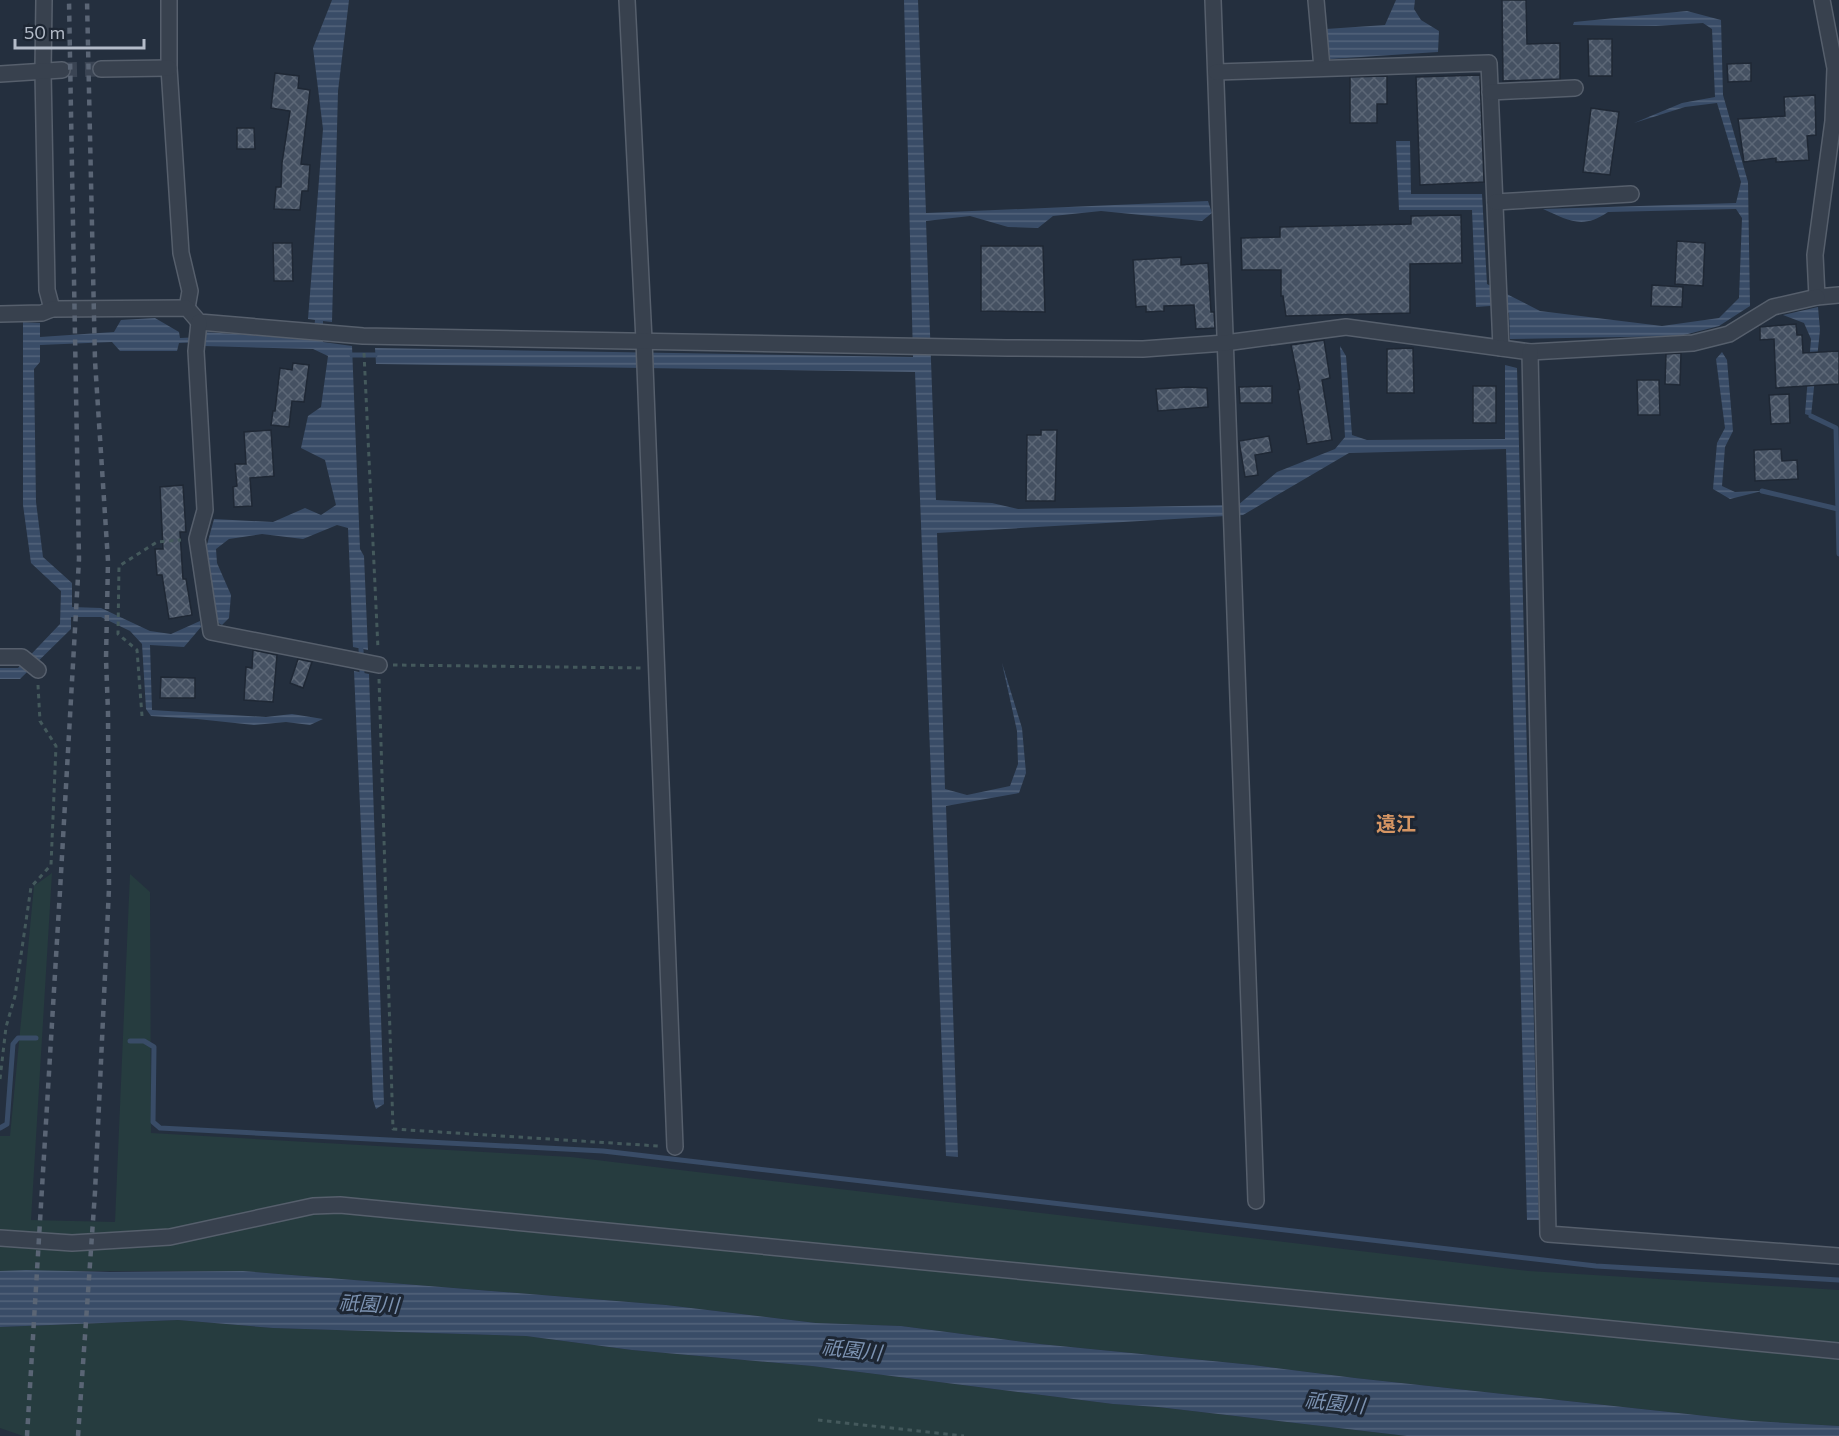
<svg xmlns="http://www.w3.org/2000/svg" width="1839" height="1436" font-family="Commissioner,'Noto Sans JP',sans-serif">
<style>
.green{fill:#263c3f}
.water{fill:url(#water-rules)}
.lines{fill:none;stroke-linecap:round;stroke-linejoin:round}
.stream{stroke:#394c67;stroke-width:5}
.building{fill:url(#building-cross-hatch);stroke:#1f2835;stroke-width:1.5}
.street-tunnel{stroke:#3a4453;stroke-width:15;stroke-dasharray:15 8;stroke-linecap:butt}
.street-casing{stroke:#565f6c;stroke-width:18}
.path{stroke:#44595c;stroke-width:3;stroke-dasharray:4.5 4.5;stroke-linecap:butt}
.street{stroke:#38414e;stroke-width:15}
.rail{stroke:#5a6575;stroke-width:4.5;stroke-dasharray:6 6;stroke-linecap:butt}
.labels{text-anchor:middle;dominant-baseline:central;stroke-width:6;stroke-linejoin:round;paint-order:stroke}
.neighbourhood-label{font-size:20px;font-weight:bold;fill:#d59563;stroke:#1d2633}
.water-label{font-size:20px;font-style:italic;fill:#7c92b1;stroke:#1d2633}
</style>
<defs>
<pattern id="water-rules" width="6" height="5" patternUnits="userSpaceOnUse" patternTransform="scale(1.5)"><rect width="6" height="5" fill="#394c67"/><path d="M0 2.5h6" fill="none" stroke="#53647b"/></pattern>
<pattern id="building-cross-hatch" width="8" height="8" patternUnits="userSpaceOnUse" patternTransform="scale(1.5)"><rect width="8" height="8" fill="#455162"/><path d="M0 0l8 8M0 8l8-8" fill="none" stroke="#5d6877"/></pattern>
</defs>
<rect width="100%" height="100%" fill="#242f3e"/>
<g class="green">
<path d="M52,873L31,1220L115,1222L130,874L150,892L151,1133L571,1157L1529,1271L1839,1290V1426L1752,1421L1355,1378L1253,1365L1040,1344L901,1326L816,1323L666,1305L243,1271H0V1136H10L34,886Z"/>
<path d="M178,1320L273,1328L526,1336L632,1350L812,1366L1113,1404L1158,1407L1407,1436H23L0,1428V1327Z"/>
</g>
<g class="water">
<path d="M332,0H349L338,91L332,322L323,321V342L352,346L360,549L364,556L368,650L353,647L348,528L337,525L303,539L262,534L229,539L216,549L217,563L231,595L229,618L222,625L213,620L205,552L214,519L273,522L305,508L321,515L336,505L325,460L301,448L308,416L321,407L328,356L313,349L204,346L203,342L179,343L177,351H120L112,342L40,345V362L34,369L36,502L43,557L72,583V607L101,608L150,631L171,634L200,621L201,627L184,647L150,645L152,710L266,717L292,714L323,719L310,725L286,722L254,725L197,719L151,716L146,709L142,644L130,631L101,617H71V629L20,679H0V668H18L60,624L61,591L31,563L23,505V322L40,323V337L114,332L121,320L155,318L179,332L180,338L203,337V332L313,339L315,320L308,319L323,129L313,48Z"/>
<path d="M904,0H918L926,213L1208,201L1212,213L1202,221L1101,211L1053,216L1038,228L1008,227L970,216L926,221L936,500L992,503L1018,509L1238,505L1277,472L1335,449L1345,437L1340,346L1346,356L1352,435L1367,440L1505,439V365L1517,368L1539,1220H1527L1506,449L1349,453L1243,515L937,533L945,789L967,795L1010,786L1018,764L1017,731L1002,663L1022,728L1026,773L1019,793L946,806L958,1157L946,1156L915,372L376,364L375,348L913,357Z"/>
<path d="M1396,0H1415L1414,9L1421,20L1439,31L1438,52L1330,59L1326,29L1385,25Z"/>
<path d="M1687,11L1721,20L1723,95L1748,182L1750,306L1719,326L1680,336L1510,339L1509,313L1490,306L1476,307L1472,210H1399L1396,141H1410L1411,194H1482L1487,284L1540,311L1662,326L1719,318L1739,298L1742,218L1736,209L1608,212C1582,230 1568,220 1543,209L1736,203L1741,182L1717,103L1685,107L1634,123L1682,103L1715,97L1712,29L1703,23L1656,26L1573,25L1574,22Z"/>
<path d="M1818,307L1820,330L1811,416L1805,414L1811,339L1804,323L1783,315Z"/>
<path d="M1722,352L1727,360L1733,431L1725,447L1722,486L1735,492L1762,491L1730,499L1713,489L1717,443L1725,428L1716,359Z"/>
<path d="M354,671L369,674L384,1104L376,1109L373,1100Z"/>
<path d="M26,1270L110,1272L243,1271L666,1305L816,1323L901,1326L1040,1344L1253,1365L1355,1378L1752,1421L1839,1426V1436H1407L1158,1407L1113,1404L812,1366L632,1350L526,1336L273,1328L178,1320L0,1327V1271Z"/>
</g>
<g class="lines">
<g class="stream">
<path d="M352,355H375"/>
<path d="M1811,416L1836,428L1839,554"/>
<path d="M1762,491L1838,509"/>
<path d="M361,649L362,673"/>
<path d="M130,1041H144L154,1047L153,1122L160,1128L603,1151L1596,1266L1839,1280"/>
<path d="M0,1128L7,1124L13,1044L18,1038H36"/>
</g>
</g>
<g class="building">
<path d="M1502,0H1526L1527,44L1560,43V79L1503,81Z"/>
<path d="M1588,39H1612V76H1589Z"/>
<path d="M1751,63V81L1728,82L1727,64Z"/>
<path d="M275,73L299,76L298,88L310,90L301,164L310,165L308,191H302L300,210L274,209L276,187H281L282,163L290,111L271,108Z"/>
<path d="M1480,75L1484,182L1420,185L1416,77Z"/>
<path d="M1387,76V104H1377V123H1350V77Z"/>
<path d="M1815,95L1816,135L1807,136L1809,160L1776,162V158L1744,162L1738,119L1785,116L1784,97Z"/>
<path d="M1591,108L1619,112L1610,175L1583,172Z"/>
<path d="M237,128H254L255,149H237Z"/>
<path d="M1461,215L1462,263L1410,264V313L1286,316L1283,296H1281V270H1242L1241,238L1280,237V227L1411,224V216Z"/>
<path d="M1677,241L1705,243L1703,286L1675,284Z"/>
<path d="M273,243H292L293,281H274Z"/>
<path d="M981,246H1043L1045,312L981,311Z"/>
<path d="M1181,257V265L1208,263L1211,312H1214L1215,328L1196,329L1194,305L1164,306V311L1146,312V306L1136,307L1133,260Z"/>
<path d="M1652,285L1683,287L1682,307L1651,306Z"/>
<path d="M1796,324L1797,335H1802L1803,353L1839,351V384L1776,388L1774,339L1760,340V327Z"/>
<path d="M1324,340L1330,378L1322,380L1332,440L1307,444L1298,390L1300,389L1291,345Z"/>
<path d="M1413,348L1414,393H1387V349Z"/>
<path d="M1681,353L1680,385L1665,384L1666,354Z"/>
<path d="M293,363L309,365L304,402L292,401L289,427L271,425L273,411H275L280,368L292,370Z"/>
<path d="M1637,380H1659L1660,415H1638Z"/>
<path d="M1272,386V403H1240L1239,387Z"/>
<rect x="1473" y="386" width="23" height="37"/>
<path d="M1188,387L1207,388L1208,407L1158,411L1156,389Z"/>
<path d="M1789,394L1790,423L1771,424L1769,395Z"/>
<path d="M271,430L274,476L250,478L252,506L234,507L233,487L237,486L235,464H246L244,432Z"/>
<path d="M1041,430H1057L1055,501H1026L1027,435H1041Z"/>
<path d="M1269,436L1272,452L1255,455L1258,475L1245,477L1239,441Z"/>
<path d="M1781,449L1782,461L1797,460L1798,479L1755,481L1754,450Z"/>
<path d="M183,485L186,532H180L183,579H186L192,615L169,619L162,575H157L155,549H163L160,487Z"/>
<path d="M253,650L277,655L273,702L244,700L246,667L252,668Z"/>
<path d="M298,659L312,662L303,688L290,683Z"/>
<path d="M161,677L195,678V698H160Z"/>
</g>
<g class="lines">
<path class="street-tunnel" d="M62,70L101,69"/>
<defs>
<g id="street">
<path d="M44,0L43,71L47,290L52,309"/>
<path d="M169,0V68L181,253L190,291L187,308"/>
<path d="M627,0L644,340L675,1147"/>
<path d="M1213,0L1256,1201"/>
<path d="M1316,0L1322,68"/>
<path d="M1822,0L1835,68L1833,121L1815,255L1817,297L1839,295"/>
<path d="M101,69L169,68"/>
<path d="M1216,72L1489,63L1501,348"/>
<path d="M0,74L62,70"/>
<path d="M1490,92L1575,88"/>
<path d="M1495,202L1631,194"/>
<path d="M0,314L42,313L52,309L187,308L199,322L363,336L1007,348L1143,349L1225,343L1346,327L1530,352L1693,343L1729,334L1773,307L1817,297"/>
<path d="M199,322L196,351L205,510L197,539L211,632L379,665"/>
<path d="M1530,352L1548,1234L1839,1256"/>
<path d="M0,657H22L38,670"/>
<path d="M0,1238L72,1243L170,1237L313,1206L340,1205L1839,1351"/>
</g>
</defs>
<use href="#street" class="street-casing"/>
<g class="path">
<path d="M364,353L378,649"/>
<path d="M393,665L642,668"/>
<path d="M379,679L393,1129L658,1146"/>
<path d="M142,716L137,650L118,634L119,566L157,542L181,540"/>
<path d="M0,1079L6,1027L15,996L31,887L51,865L56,746L40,721L38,685"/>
<path d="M818,1420L964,1436"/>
</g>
<use href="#street" class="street"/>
<g class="rail">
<path d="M27,1436L60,891L79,559L69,0"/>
<path d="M78,1436L95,1192L109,888L108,712L106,659L108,561L95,361L87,0"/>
</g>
</g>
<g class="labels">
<g class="neighbourhood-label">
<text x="1396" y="823">遠江</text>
</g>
<g class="water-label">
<text transform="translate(369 1303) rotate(3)">祇園川</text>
<text transform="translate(852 1349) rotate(6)">祇園川</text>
<text transform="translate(1335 1402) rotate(6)">祇園川</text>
</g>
</g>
<path d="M15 39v9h129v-9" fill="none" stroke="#b4bcc9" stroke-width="3"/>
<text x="24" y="39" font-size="18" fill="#b4bcc9" stroke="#1d2633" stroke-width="4.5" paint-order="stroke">50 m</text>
</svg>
